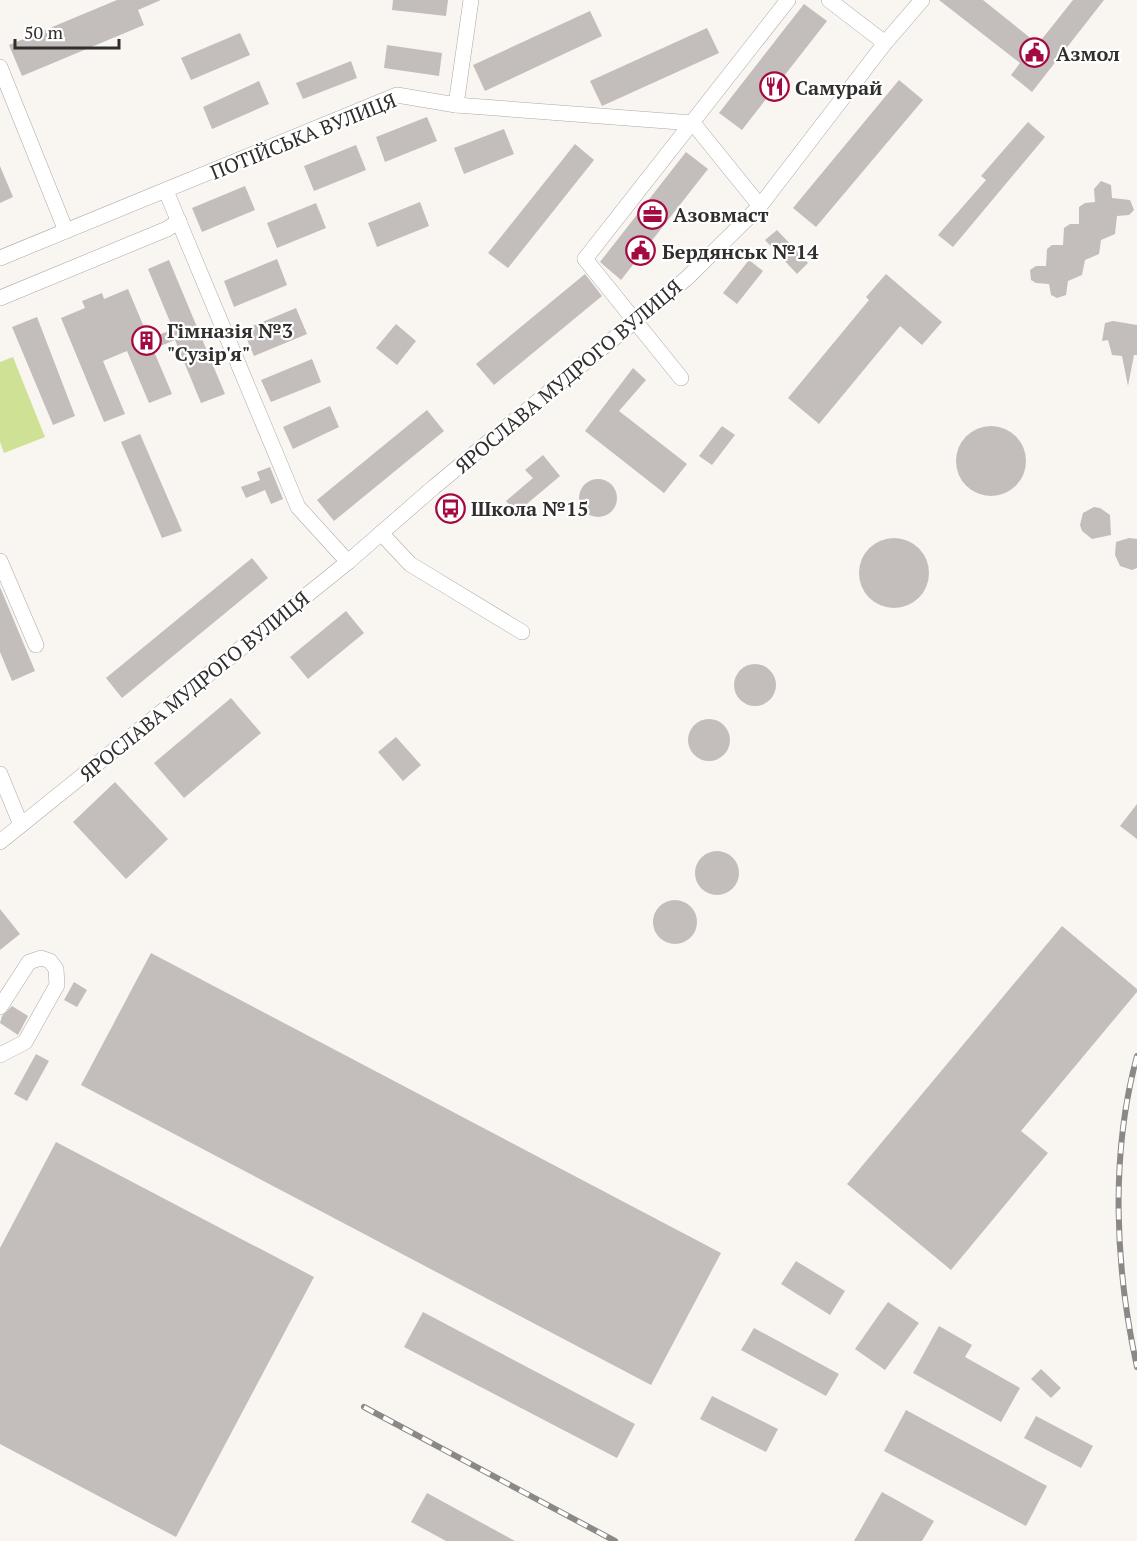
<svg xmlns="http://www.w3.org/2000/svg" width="1137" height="1541" font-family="'PT Serif',serif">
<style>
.green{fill:#cee195}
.building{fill:#c3bdbb}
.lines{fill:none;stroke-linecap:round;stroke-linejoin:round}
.minor-casing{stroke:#aca9a5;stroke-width:16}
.minor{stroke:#fff;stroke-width:15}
.rail-casing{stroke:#8b8986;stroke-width:6}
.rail{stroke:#fff;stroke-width:4;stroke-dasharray:11;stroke-linecap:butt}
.labels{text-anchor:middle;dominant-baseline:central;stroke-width:4.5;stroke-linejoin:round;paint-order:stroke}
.poi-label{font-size:20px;font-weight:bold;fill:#302f2d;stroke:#fff;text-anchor:start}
.street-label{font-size:20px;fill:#302f2d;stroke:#fff}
</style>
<rect width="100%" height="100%" fill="#f9f6f1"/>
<path class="green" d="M13,357L45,437L4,453L0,442V362Z"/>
<g class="building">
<path d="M117,0H161L138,10L144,25L22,76L9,45Z"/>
<path d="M393,0H448L446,16L392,10Z"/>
<path d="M939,0H983L1038,44L1073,0H1104L1032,92L1011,75L1020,63Z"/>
<path d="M804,4L827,21L742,130L719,113Z"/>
<path d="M590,11L602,36L485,91L473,65Z"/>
<path d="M707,28L719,53L602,106L590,81Z"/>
<path d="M240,33L250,55L191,80L181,58Z"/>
<path d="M387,45L442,53L439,76L384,68Z"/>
<path d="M351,61L357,78L303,99L296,83Z"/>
<path d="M899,80L923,100L816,227L793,208Z"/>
<path d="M259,81L269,104L212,129L203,107Z"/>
<path d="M427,117L437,141L385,162L376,137Z"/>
<path d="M1028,122L1045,137L953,247L938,235L986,180L981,176Z"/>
<path d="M504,129L514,154L464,174L454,148Z"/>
<path d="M575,144L594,160L508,268L488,253Z"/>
<path d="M356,145L366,170L314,191L304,166Z"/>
<path d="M686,152L708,169L621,280L600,262Z"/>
<path d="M0,166L13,197L0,203Z"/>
<path d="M1101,181L1111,185L1112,198L1130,200L1134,210L1129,215L1117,216L1115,234L1101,240L1099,254L1085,260L1082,275L1068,281L1066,295L1057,298L1051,295L1049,284L1036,283L1031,280L1030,270L1036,266H1046L1047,249L1052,245H1063L1064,228L1070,224H1079V207L1085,203L1095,202L1094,189Z"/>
<path d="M245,186L255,210L202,232L192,208Z"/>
<path d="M420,202L429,226L377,247L368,223Z"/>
<path d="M316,203L326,228L277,248L267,223Z"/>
<path d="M777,230L808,263L797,274L765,240Z"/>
<path d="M277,259L287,285L234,307L224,281Z"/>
<path d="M169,260L225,394L201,403L175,340L153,349L172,394L149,403L127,351L103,361L125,414L104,422L61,318L85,308L82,301L102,293L104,299L128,289L149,339L173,329L148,269Z"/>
<path d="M749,260L763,271L737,304L723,293Z"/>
<path d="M585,274L602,296L494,385L476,364Z"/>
<path d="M886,274L942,322L922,345L900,326L819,424L788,398L869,300L866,297Z"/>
<path d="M296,308L307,334L254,356L243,330Z"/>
<path d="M37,317L75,416L53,425L12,327Z"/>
<path d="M1113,321L1137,325V355H1134L1128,386L1122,356L1112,355L1108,340L1102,341L1105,323Z"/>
<path d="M396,324L416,341L397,365L376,348Z"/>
<path d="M312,359L321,382L271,402L261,380Z"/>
<path d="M633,368L646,380L619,411L687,464L664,493L585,431Z"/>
<path d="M330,406L339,427L293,449L283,427Z"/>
<path d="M427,410L444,431L334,521L317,500Z"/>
<path d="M722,426L735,435L712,465L699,456Z"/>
<circle cx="991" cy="461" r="35"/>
<path d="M140,434L182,531L162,538L121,442Z"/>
<path d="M543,455L560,476L516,513L506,501L533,478L525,470Z"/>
<path d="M270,467L283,499L271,504L265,490L246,498L241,487L260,480L257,472Z"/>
<circle cx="598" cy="498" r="19"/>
<path d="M1094,507L1100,508L1110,515L1111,535L1092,539L1082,531L1080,525L1083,513Z"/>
<circle cx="894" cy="573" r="35"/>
<path d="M1129,538L1137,539V568L1132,570L1120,566L1115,555L1116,542Z"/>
<path d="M252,558L268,578L122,698L106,678Z"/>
<path d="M0,587L35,671L12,681L0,652Z"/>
<path d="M346,611L364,633L308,679L290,657Z"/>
<circle cx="755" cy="685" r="21"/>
<path d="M231,698L261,733L184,798L154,763Z"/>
<circle cx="709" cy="740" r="21"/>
<path d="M396,737L421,765L403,781L378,752Z"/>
<path d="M115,782L168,839L126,879L73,822Z"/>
<path d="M1137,804V839L1120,826Z"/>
<circle cx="717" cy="873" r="22"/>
<circle cx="675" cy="922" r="22"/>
<path d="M0,909L20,934L0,950Z"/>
<path d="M1062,926L1137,989V992L1021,1131L1048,1153L951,1270L847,1184Z"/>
<path d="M151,953L721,1253L651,1385L81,1085Z"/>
<path d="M74,982L87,990L77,1007L64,1000Z"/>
<path d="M12,1006L28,1016L18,1035L0,1023L2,1016Z"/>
<path d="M36,1054L49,1061L27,1101L14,1094Z"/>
<path d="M56,1142L314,1277L176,1537L0,1444V1248Z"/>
<path d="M796,1261L845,1291L830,1315L781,1284Z"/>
<path d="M888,1302L919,1323L885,1370L855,1349Z"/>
<path d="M423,1312L635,1424L617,1458L404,1347Z"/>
<path d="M939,1326L972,1345L965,1357L1020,1388L1001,1422L913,1373Z"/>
<path d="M754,1328L839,1374L826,1396L741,1350Z"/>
<path d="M1041,1369L1061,1388L1051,1398L1031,1379Z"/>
<path d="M712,1396L778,1429L766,1452L700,1419Z"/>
<path d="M906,1410L1047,1486L1026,1526L884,1451Z"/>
<path d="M1036,1416L1093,1446L1081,1468L1024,1438Z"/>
<path d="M882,1492L934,1521L922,1541H854Z"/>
<path d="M427,1493L515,1541H446L411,1522Z"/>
</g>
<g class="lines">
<defs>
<g id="minor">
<path d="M829,0L885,43"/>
<path d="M0,67L66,231"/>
<path d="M456,105L471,0"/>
<path d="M166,191L298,507L348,562"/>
<path d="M0,258L397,95L456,105L693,123L760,206"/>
<path d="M0,298L167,229L179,221"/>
<path d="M681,378L585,259L788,0"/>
<path d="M381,533L410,564L522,632"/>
<path d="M0,561L36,645"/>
<path d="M0,774L21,825"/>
<path d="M0,842L348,562L434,487L687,278L760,206L885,43L922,0"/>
<path d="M0,1007L29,962L41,958L50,961L56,969L57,985L25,1042L0,1055"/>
</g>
</defs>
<use href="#minor" class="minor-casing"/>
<use href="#minor" class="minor"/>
<defs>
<g id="rail">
<path d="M1137,1056C1110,1155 1115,1267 1137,1367"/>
<path d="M364,1407L615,1541"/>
</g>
</defs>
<use href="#rail" class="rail-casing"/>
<use href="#rail" class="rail"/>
</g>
<defs>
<symbol id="civic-ring" viewBox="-11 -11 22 22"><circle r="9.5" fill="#fff" stroke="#a40a41" stroke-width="1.5"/><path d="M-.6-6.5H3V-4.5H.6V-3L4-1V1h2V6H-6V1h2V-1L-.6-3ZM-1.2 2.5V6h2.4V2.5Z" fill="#a40a41"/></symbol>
<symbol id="restaurant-ring" viewBox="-11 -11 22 22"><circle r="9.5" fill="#fff" stroke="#a40a41" stroke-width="1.5"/><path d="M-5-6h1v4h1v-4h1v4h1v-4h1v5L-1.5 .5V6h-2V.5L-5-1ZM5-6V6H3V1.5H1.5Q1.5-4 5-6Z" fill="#a40a41"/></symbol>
<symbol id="office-ring" viewBox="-11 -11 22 22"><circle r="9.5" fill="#fff" stroke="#a40a41" stroke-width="1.5"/><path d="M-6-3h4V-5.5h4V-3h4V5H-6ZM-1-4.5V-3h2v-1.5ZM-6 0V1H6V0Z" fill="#a40a41"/></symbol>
<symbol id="building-ring" viewBox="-11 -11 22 22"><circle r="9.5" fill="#fff" stroke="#a40a41" stroke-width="1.5"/><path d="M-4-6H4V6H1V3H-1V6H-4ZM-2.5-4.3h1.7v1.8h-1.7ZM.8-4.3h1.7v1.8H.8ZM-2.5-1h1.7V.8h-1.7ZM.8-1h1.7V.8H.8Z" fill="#a40a41"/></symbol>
<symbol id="bus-ring" viewBox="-11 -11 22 22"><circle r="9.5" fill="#fff" stroke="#a40a41" stroke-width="1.5"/><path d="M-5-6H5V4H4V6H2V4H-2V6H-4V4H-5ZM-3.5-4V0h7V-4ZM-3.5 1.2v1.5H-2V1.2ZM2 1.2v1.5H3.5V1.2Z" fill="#a40a41"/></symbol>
</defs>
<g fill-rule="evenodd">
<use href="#civic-ring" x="1018" y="36" width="33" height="33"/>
<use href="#restaurant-ring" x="758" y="70" width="33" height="33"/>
<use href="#office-ring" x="636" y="198" width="33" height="33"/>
<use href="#civic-ring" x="624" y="234" width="33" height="33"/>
<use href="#building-ring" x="130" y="324" width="33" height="33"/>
<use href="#bus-ring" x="434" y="492" width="33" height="33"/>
</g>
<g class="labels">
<g class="poi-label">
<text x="1056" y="53">Азмол</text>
<text x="795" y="87">Самурай</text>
<text x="673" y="214">Азовмаст</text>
<text x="662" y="251">Бердянськ №14</text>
<text x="167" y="330">Гімназія №3<tspan x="167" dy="23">"Сузір'я"</tspan></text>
<text x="471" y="508">Школа №15</text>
</g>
<g class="street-label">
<text transform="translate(303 136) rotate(-22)">ПОТІЙСЬКА ВУЛИЦЯ</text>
<text transform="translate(568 376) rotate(-40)">ЯРОСЛАВА МУДРОГО ВУЛИЦЯ</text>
<text transform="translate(194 686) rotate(-39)">ЯРОСЛАВА МУДРОГО ВУЛИЦЯ</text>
</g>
</g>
<path d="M15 39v9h104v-9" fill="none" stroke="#302f2d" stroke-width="3"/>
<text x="24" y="39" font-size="18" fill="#302f2d" stroke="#ffffff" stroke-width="4.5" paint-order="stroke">50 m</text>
</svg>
